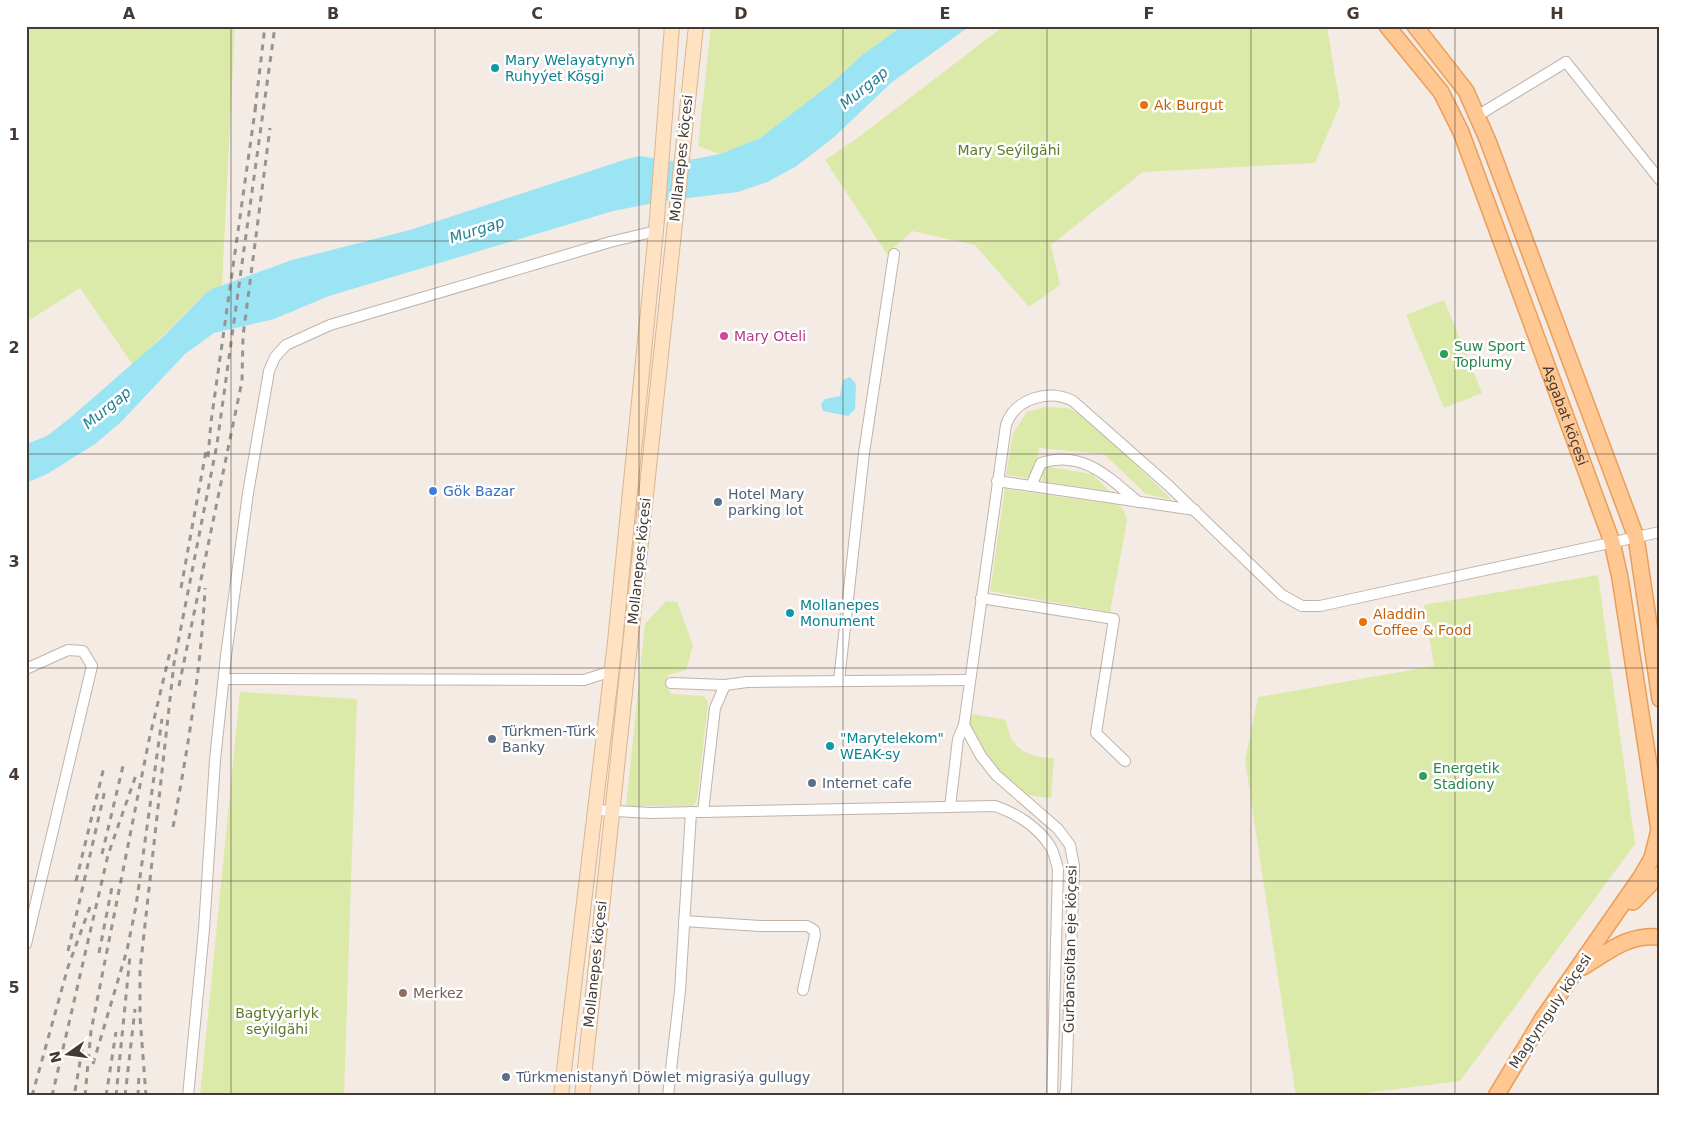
<svg xmlns="http://www.w3.org/2000/svg" width="1686" height="1122" font-family="'DejaVu Sans',sans-serif">
<style>
.green{fill:#dceaa9}
.water{fill:#9be4f4}
.lines{fill:none;stroke-linecap:round;stroke-linejoin:round}
.street-casing{stroke:#c2b3a9;stroke-width:12}
.secondary-casing{stroke:#d9b692;stroke-width:16}
.primary-casing{stroke:#eb9e5a;stroke-width:18}
.street{stroke:#fff;stroke-width:10}
.secondary{stroke:#ffe2c2;stroke-width:14}
.primary{stroke:#ffc791;stroke-width:15}
.rail{stroke:#949494;stroke-width:3;stroke-dasharray:6 6;stroke-linecap:butt}
.grid{fill:none;stroke:#453a33;stroke-width:1;stroke-opacity:0.55}
.culture-dot{fill:#0f9aa8;stroke:#fff;stroke-width:2}
.food-dot{fill:#e8710a;stroke:#fff;stroke-width:2}
.hotel-dot{fill:#d1479c;stroke:#fff;stroke-width:2}
.leisure-dot{fill:#2e9e5b;stroke:#fff;stroke-width:2}
.shop-dot{fill:#3f7fe0;stroke:#fff;stroke-width:2}
.service-dot{fill:#5c6f8a;stroke:#fff;stroke-width:2}
.education-dot{fill:#8d6e63;stroke:#fff;stroke-width:2}
.labels{text-anchor:middle;dominant-baseline:central;stroke-width:5;stroke-linejoin:round;paint-order:stroke}
.culture-label{font-size:14px;fill:#0d838f;stroke:#fff;text-anchor:start}
.food-label{font-size:14px;fill:#c56008;stroke:#fff;text-anchor:start}
.park-label{font-size:14px;fill:#587a23;stroke:#fff}
.street-label{font-size:14px;fill:#453a33;stroke:#fff}
.hotel-label{font-size:14px;fill:#b23c85;stroke:#fff;text-anchor:start}
.leisure-label{font-size:14px;fill:#27864d;stroke:#fff;text-anchor:start}
.shop-label{font-size:14px;fill:#366cbe;stroke:#fff;text-anchor:start}
.service-label{font-size:14px;fill:#4e5e75;stroke:#fff;text-anchor:start}
.education-label{font-size:14px;fill:#785e54;stroke:#fff;text-anchor:start}
.water-label{font-size:15px;font-style:italic;fill:#227f96;stroke:#fff}
.neatline{fill:none;stroke:#453a33;stroke-width:2}
.grid-label{font-size:16px;text-anchor:middle;font-weight:bold;fill:#453a33}
</style>
<rect width="100%" height="100%" fill="#f3ebe4"/>
<g class="green">
<path d="M26,26H235L222,285L207,292L133,365L80,288L26,322Z"/>
<path d="M711,26H902L861,56L832,83L760,138L720,154L698,146Z"/>
<path d="M1004,26H1327L1340,105L1315,163L1143,172L1051,245L1060,285L1029,307L975,245L912,231L887,254L825,160L856,139Z"/>
<path d="M1444,300L1482,393L1444,408L1406,315Z"/>
<path d="M1045,407L1068,408L1089,419L1172,500L1146,494L1104,454L1039,448L1033,479L1006,475L1013,433L1027,412Z"/>
<path d="M1049,467L1092,474L1109,491L1042,481L1043,469Z"/>
<path d="M1005,489L1118,505L1124,510L1127,521L1110,612L990,591Z"/>
<path d="M1598,575L1635,844L1460,1081L1341,1096H1296L1245,761L1258,697L1434,666L1424,605Z"/>
<path d="M666,601L677,602L693,645L686,670L668,675L666,685L671,694L704,696L708,703L697,800L693,806H626L645,624Z"/>
<path d="M240,692L357,699L344,1096H200Z"/>
<path d="M966,713L1006,720C1010,749 1027,758 1054,758L1051,798L1018,794L996,775L964,725Z"/>
</g>
<g class="water">
<path d="M902,26H970L892,82L833,138L795,167L767,182L738,192L664,201L613,211L329,296L274,319L214,333L185,354L121,422L95,444L47,474L26,483V444L47,436L70,418L163,337L207,292L215,288L292,260L410,230L627,159L640,156L672,161L695,159L720,154L760,138L832,83L861,56Z"/>
<path d="M850,377L856,384L855,409L848,416L823,411L821,404L825,399L840,396L843,380Z"/>
</g>
<g class="lines">
<defs>
<g id="street">
<path d="M1477,116L1566,62L1660,180"/>
<path d="M997,481L1195,510"/>
<path d="M1031,486L1041,463C1082,449 1110,478 1138,502"/>
<path d="M981,598L1114,619L1096,733L1125,761"/>
<path d="M26,669L68,650L83,651L92,666L26,944"/>
<path d="M224,679L584,680L612,671"/>
<path d="M839,681L864,453L894,254"/>
<path d="M671,683L725,685"/>
<path d="M964,725L981,756L996,775L1058,829L1070,845L1074,866L1066,1090L1064,1096"/>
<path d="M950,807L958,739L964,725L1006,425C1015,398 1049,389 1073,401L1168,485L1282,595L1302,606H1320L1660,532"/>
<path d="M597,810L651,813L995,806C1016,813 1038,827 1050,846C1054,852 1056,862 1058,869L1052,1096"/>
<path d="M703,812L715,708L725,685L747,682L970,680"/>
<path d="M684,921L760,926H807L814,930L815,935L803,990"/>
<path d="M188,1096L204,929L215,760L226,656L248,493L269,371L275,357L286,345L330,325L610,242L656,231"/>
<path d="M668,1096L680,991L691,812"/>
</g>
<g id="secondary">
<path d="M561,1096L615,642L656,231L672,26"/>
<path d="M582,1096L696,26"/>
</g>
<g id="primary">
<path id="s1" d="M1387,26L1441,92L1461,132L1612,542L1620,578L1659,830L1652,858L1641,877L1543,1018L1496,1096"/>
<path d="M1415,26L1466,91L1488,141L1636,537L1660,699"/>
<path d="M1633,902L1660,874"/>
<path d="M1583,967C1610,951 1627,934 1660,937"/>
</g>
</defs>
<use href="#street" class="street-casing"/>
<use href="#secondary" class="secondary-casing"/>
<use href="#primary" class="primary-casing"/>
<use href="#street" class="street"/>
<use href="#secondary" class="secondary"/>
<use href="#primary" class="primary"/>
<g class="rail">
<path d="M255,110L265,26"/>
<path d="M208,457L211,422L256,104"/>
<path d="M181,588L206,451"/>
<path d="M179,686L242,381L243,336L270,128"/>
<path d="M173,827C188,748 201,669 205,588"/>
<path d="M102,854L123,766"/>
<path d="M76,881L104,767"/>
<path d="M68,951L105,790"/>
<path d="M99,953L112,887"/>
<path d="M93,1064L127,950L136,906L162,719"/>
<path d="M75,1091L84,1039"/>
<path d="M32,1096L68,967L90,907"/>
<path d="M52,1096L108,855L136,775"/>
<path d="M85,1096L91,1031L149,740L170,652"/>
<path d="M106,1096L116,1032"/>
<path d="M116,1096L130,956"/>
<path d="M125,1096L135,1009"/>
<path d="M138,1096L139,1073"/>
<path d="M146,1096L140,1017V970L174,663L217,444L275,26"/>
</g>
</g>
<path class="grid" d="M231,26V1096M435,26V1096M639,26V1096M843,26V1096M1047,26V1096M1251,26V1096M1455,26V1096M26,241H1660M26,454H1660M26,668H1660M26,881H1660"/>
<g class="culture-dot">
<circle cx="495" cy="68" r="5"/>
<circle cx="790" cy="613" r="5"/>
<circle cx="830" cy="746" r="5"/>
</g>
<g class="food-dot">
<circle cx="1144" cy="105" r="5"/>
<circle cx="1363" cy="622" r="5"/>
</g>
<circle class="hotel-dot" cx="724" cy="336" r="5"/>
<g class="leisure-dot">
<circle cx="1444" cy="354" r="5"/>
<circle cx="1423" cy="776" r="5"/>
</g>
<circle class="shop-dot" cx="433" cy="491" r="5"/>
<g class="service-dot">
<circle cx="718" cy="502" r="5"/>
<circle cx="492" cy="739" r="5"/>
<circle cx="812" cy="783" r="5"/>
<circle cx="506" cy="1077" r="5"/>
</g>
<circle class="education-dot" cx="403" cy="993" r="5"/>
<g class="labels">
<g class="culture-label">
<text x="505" y="60">Mary Welayatynyň<tspan x="505" dy="16">Ruhyýet Köşgi</tspan></text>
<text x="800" y="605">Mollanepes<tspan x="800" dy="16">Monument</tspan></text>
<text x="840" y="738">"Marytelekom"<tspan x="840" dy="16">WEAK-sy</tspan></text>
</g>
<g class="food-label">
<text x="1154" y="105">Ak Burgut</text>
<text x="1373" y="614">Aladdin<tspan x="1373" dy="16">Coffee &amp; Food</tspan></text>
</g>
<g class="park-label">
<text x="1009" y="150">Mary Seýilgähi</text>
<text x="277" y="1013">Bagtyýarlyk<tspan x="277" dy="16">seýilgähi</tspan></text>
</g>
<g class="street-label">
<text transform="translate(681 158) rotate(-84)">Mollanepes köçesi</text>
<text stroke="none"><textPath href="#s1" startOffset="432">Aşgabat köçesi</textPath></text>
<text transform="translate(639 561) rotate(-84)">Mollanepes köçesi</text>
<text transform="translate(1070 949) rotate(-89)">Gurbansoltan eje köçesi</text>
<text transform="translate(595 964) rotate(-84)">Mollanepes köçesi</text>
<text transform="translate(1550 1011) rotate(-56)">Magtymguly köçesi</text>
</g>
<g class="hotel-label">
<text x="734" y="336">Mary Oteli</text>
</g>
<g class="leisure-label">
<text x="1454" y="346">Suw Sport<tspan x="1454" dy="16">Toplumy</tspan></text>
<text x="1433" y="768">Energetik<tspan x="1433" dy="16">Stadiony</tspan></text>
</g>
<g class="shop-label">
<text x="443" y="491">Gök Bazar</text>
</g>
<g class="service-label">
<text x="728" y="494">Hotel Mary<tspan x="728" dy="16">parking lot</tspan></text>
<text x="502" y="731">Türkmen-Türk<tspan x="502" dy="16">Banky</tspan></text>
<text x="822" y="783">Internet cafe</text>
<text x="516" y="1077">Türkmenistanyň Döwlet migrasiýa gullugy</text>
</g>
<g class="education-label">
<text x="413" y="993">Merkez</text>
</g>
<g class="water-label">
<text transform="translate(864 88) rotate(-39)">Murgap</text>
<text transform="translate(477 230) rotate(-18)">Murgap</text>
<text transform="translate(107 408) rotate(-39)">Murgap</text>
</g>
</g>
<rect width="1686" height="1122" fill="none" stroke="#ffffff" stroke-width="55"/>
<g transform="translate(68 1054) rotate(256)" stroke="#ffffff" stroke-width="4" paint-order="stroke">
<path d="M0-4L9 19L0 12L-9 19Z" fill="#453a33"/>
<text y="-8" font-size="14" font-weight="bold" text-anchor="middle" fill="#453a33">N</text>
</g>
<rect x="28" y="28" width="1630" height="1066" class="neatline"/>
<g class="grid-label">
<text x="129" y="19">A</text>
<text x="333" y="19">B</text>
<text x="537" y="19">C</text>
<text x="741" y="19">D</text>
<text x="945" y="19">E</text>
<text x="1149" y="19">F</text>
<text x="1353" y="19">G</text>
<text x="1557" y="19">H</text>
<text x="14" y="140">1</text>
<text x="14" y="353">2</text>
<text x="14" y="567">3</text>
<text x="14" y="780">4</text>
<text x="14" y="993">5</text>
</g>
</svg>
